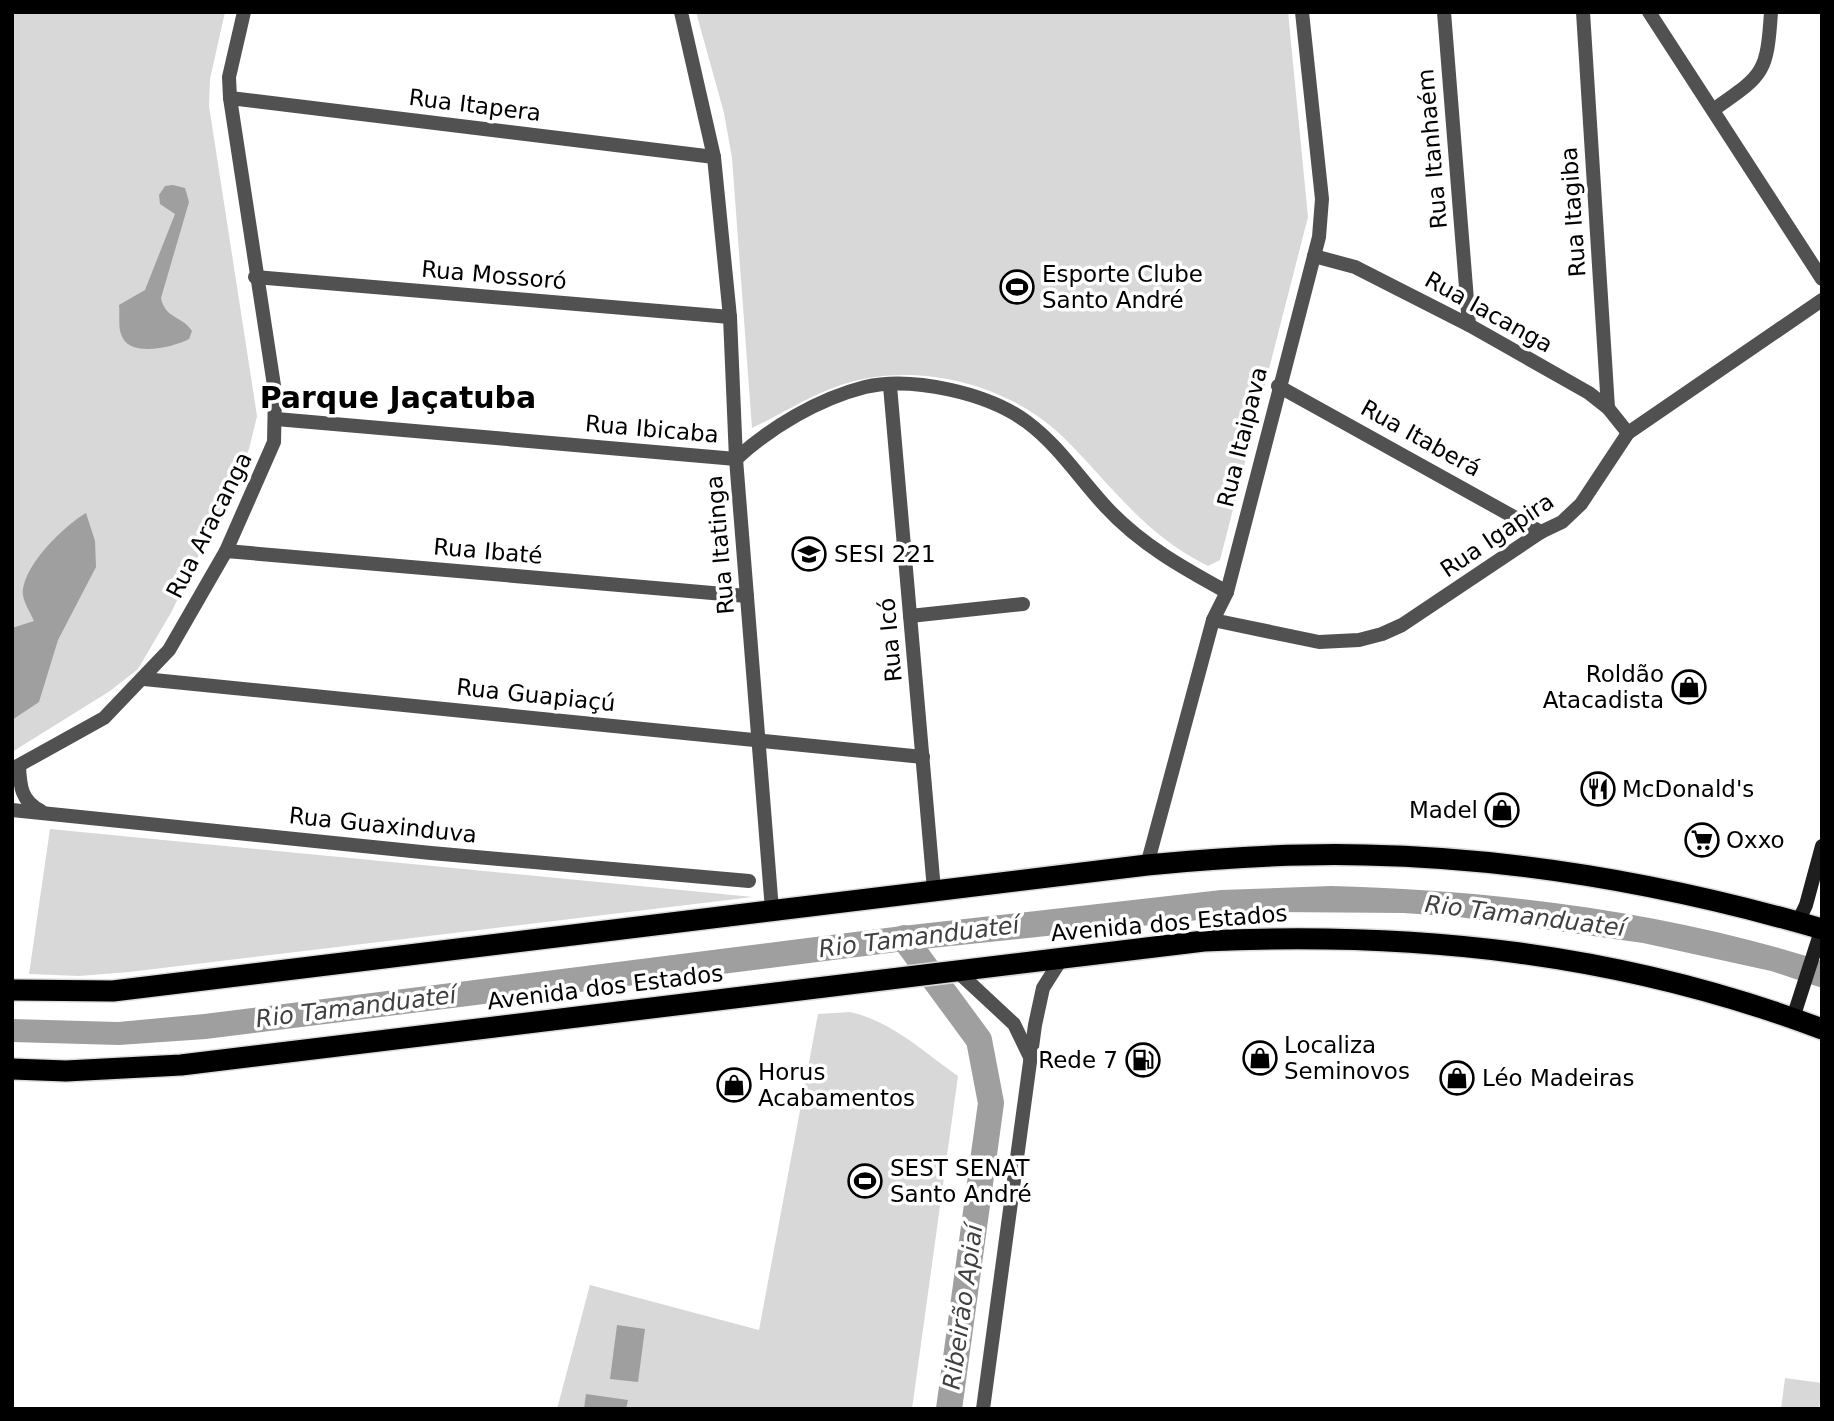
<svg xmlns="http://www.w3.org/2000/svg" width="1834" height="1421" font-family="'DejaVu Sans',sans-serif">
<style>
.green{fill:#d8d8d8}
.water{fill:#9f9f9f}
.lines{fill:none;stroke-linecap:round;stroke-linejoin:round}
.river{stroke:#9f9f9f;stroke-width:26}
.highway-casing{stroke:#dbdbdb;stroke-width:24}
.street{stroke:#515151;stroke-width:14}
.secondary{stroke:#1e1e1e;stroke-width:14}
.highway{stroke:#000;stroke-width:21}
.labels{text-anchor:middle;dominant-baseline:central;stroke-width:7;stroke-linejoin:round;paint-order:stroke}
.street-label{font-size:23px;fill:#000;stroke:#fff}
.poi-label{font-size:23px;fill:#000;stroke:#fff;text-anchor:start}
.water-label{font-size:24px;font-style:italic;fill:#404040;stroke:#fff}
.district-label{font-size:30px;font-weight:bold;fill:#000;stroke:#fff}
</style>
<rect width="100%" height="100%" fill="#fff"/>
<g class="green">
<path d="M12,12H225L210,79L209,106L257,416L249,449L172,611L138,669L110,691L12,752Z"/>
<path d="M696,12H1288L1308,217L1220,560L1208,566C1143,534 1112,485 1062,436C1007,383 916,361 844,384C812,394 782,414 752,428L732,158L724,113Z"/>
<path d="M50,829L753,897L129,972L79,976L29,974Z"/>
<path d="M850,1012C891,1021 924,1052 958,1076L912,1409H557L590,1285L759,1330L818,1014Z"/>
<path d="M1785,1378L1822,1383L1819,1409H1781Z"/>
</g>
<g class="water">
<path d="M173,185L185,188L189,202L161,298C165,319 183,316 192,331L189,339C174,347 128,359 121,334C118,326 120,314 119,305L145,290L175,214L160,204L159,195L165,186Z"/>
<path d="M86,513L95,541L96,567L58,640L39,702L12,720V628L34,621C31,614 24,603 23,595C21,567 64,526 86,513Z"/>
<path d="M1331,886C1492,890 1668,911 1822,961V988L1771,971L1643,943L1459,917L1404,913L1274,912L913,950L206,1039L119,1045L12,1042V1019L118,1022L204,1014L902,926L1221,890Z"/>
<path d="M617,1325L645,1329L638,1382L610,1379Z"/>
<path d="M586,1394L628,1400L626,1409H584Z"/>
</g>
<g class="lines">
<path class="river" d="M904,938L979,1040L991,1103L949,1409"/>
<defs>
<g id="highway">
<path d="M12,990L113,991L1147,865C1220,858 1293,853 1365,855C1519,858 1674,886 1822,929"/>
<path d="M12,1069L66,1071L181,1065L1204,941C1417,931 1621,953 1822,1029"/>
</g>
</defs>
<use href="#highway" class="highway-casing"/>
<g class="street">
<path d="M681,12L714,157L730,317L736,459L772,910"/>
<path d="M1444,12L1469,325"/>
<path d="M1583,12L1608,408"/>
<path d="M1649,12L1822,279"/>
<path d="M230,98L714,157"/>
<path d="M1713,110C1763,75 1767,75 1771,12"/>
<path d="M1314,256L1355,267L1469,325L1589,393L1608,408L1628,433"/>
<path d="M255,277L730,317"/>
<path d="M890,386L934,890"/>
<path d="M1278,386L1541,532"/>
<path d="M276,419L736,459C771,427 818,399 865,387C912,376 988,393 1027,422C1059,446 1079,478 1106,507C1140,544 1183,568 1227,592"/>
<path d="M226,551L747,596"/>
<path d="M910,616L1023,604"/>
<path d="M1213,620L1319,642L1359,640L1382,634L1402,625L1541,532L1562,522L1581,504L1628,433L1822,300"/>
<path d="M144,679L923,757"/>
<path d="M19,766C20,786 21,801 41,811"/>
<path d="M12,769L104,718L169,650L226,551L274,442L275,392L230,98L229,77L244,12"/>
<path d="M12,810L431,853L749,881"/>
<path d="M1147,865L1213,620L1227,592L1319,237L1322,199L1302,12"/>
<path d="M957,971L1014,1024L1030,1057"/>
<path d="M983,1409L1035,1025L1043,988L1062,958"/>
</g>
<g class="secondary">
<path d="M1798,922L1806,905L1822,846"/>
<path d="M1793,1018L1822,928"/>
</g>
<use href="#highway" class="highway"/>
</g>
<defs>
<symbol id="stadium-ring" viewBox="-11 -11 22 22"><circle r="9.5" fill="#fff" stroke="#000" stroke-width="1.5"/><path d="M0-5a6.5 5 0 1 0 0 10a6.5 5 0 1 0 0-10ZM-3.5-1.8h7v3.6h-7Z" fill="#000"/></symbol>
<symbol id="school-ring" viewBox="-11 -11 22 22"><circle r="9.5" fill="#fff" stroke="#000" stroke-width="1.5"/><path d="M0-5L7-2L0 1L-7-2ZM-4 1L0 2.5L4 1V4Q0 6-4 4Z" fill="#000"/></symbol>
<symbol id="shop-ring" viewBox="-11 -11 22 22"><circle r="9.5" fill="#fff" stroke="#000" stroke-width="1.5"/><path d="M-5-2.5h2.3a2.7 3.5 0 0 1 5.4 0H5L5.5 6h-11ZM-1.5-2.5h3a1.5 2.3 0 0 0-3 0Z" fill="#000"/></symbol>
<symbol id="restaurant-ring" viewBox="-11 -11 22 22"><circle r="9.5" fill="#fff" stroke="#000" stroke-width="1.5"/><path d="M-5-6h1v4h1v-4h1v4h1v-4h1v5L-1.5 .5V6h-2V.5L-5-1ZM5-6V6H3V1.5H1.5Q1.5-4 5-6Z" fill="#000"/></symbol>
<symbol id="supermarket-ring" viewBox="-11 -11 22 22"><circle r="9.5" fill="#fff" stroke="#000" stroke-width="1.5"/><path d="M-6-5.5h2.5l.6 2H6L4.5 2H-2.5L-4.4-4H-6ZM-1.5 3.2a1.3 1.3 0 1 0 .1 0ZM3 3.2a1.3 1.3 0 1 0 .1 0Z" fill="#000"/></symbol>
<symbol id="fuel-ring" viewBox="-11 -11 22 22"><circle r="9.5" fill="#fff" stroke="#000" stroke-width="1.5"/><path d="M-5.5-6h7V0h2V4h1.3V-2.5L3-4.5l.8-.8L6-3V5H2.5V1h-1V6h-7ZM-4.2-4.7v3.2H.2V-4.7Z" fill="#000"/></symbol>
</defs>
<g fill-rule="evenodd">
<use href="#stadium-ring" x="998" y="268" width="38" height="38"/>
<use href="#school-ring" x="790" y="535" width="38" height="38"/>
<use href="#shop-ring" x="1670" y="668" width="38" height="38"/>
<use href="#restaurant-ring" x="1579" y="770" width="38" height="38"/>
<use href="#shop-ring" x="1483" y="791" width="38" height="38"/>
<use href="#supermarket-ring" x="1683" y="821" width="38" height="38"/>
<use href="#shop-ring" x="1241" y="1039" width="38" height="38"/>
<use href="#fuel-ring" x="1124" y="1041" width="38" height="38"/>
<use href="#shop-ring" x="1438" y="1059" width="38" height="38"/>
<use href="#shop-ring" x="715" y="1066" width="38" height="38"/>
<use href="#stadium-ring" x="846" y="1162" width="38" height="38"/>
</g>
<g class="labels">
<g class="street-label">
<text transform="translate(475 105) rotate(7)">Rua Itapera</text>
<text transform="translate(1432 149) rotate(-95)">Rua Itanhaém</text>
<text transform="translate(1573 212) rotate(-94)">Rua Itagiba</text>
<text transform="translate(494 275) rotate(5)">Rua Mossoró</text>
<text transform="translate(1489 312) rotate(29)">Rua Iacanga</text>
<text transform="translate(652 429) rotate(5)">Rua Ibicaba</text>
<text transform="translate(1242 437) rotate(-76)">Rua Itaipava</text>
<text transform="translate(1421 438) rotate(29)">Rua Itaberá</text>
<text transform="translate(209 525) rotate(-63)">Rua Aracanga</text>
<text transform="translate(1497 535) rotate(-34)">Rua Igapira</text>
<text transform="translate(720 545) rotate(-95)">Rua Itatinga</text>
<text transform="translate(488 551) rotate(5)">Rua Ibaté</text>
<text transform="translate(890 640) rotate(-95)">Rua Icó</text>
<text transform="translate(536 695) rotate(6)">Rua Guapiaçú</text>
<text transform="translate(383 825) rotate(6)">Rua Guaxinduva</text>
<text transform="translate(1169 923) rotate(-5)">Avenida dos Estados</text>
<text transform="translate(605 987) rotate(-7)">Avenida dos Estados</text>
</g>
<g class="poi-label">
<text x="1042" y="274">Esporte Clube<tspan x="1042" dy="26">Santo André</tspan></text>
<text x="834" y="554">SESI 221</text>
<text x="1664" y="674" text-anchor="end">Roldão<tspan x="1664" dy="26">Atacadista</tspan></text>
<text x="1622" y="789">McDonald's</text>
<text x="1478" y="810" text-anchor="end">Madel</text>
<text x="1726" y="840">Oxxo</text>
<text x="1284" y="1045">Localiza<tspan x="1284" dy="26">Seminovos</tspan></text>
<text x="1118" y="1060" text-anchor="end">Rede 7</text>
<text x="758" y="1072">Horus<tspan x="758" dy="26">Acabamentos</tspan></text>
<text x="1482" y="1078">Léo Madeiras</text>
<text x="890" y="1168">SEST SENAT<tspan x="890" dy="26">Santo André</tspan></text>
</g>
<g class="water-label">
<text transform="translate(1525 916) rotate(7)">Rio Tamanduateí</text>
<text transform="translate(919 937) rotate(-7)">Rio Tamanduateí</text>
<text transform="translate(356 1007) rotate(-7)">Rio Tamanduateí</text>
<text transform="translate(963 1307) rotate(-82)">Ribeirão Apiaí</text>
</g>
<g class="district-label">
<text x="398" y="397">Parque Jaçatuba</text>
</g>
</g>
<rect width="1834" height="1421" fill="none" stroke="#000000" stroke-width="28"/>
</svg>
